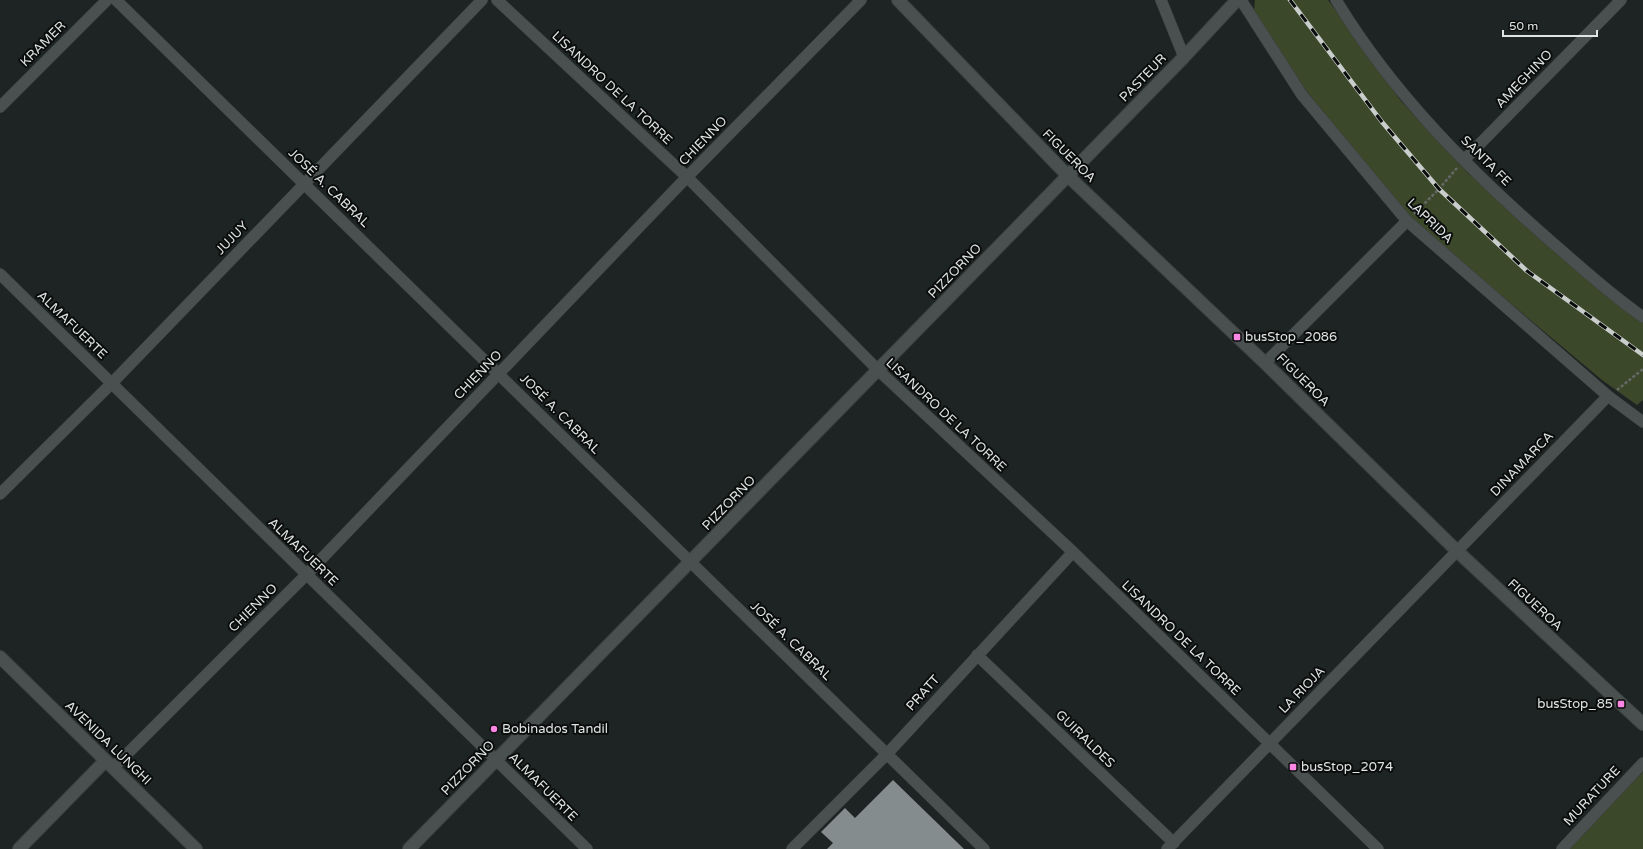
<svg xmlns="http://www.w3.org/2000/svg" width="1643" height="849" font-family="'Varela Round',sans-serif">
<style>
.green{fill:#3b482a}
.building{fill:#858c8e}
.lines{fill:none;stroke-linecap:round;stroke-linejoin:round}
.street-casing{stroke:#3c4140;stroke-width:12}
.secondary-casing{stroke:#3c4140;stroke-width:14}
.path{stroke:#656a69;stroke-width:2.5;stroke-dasharray:3 2;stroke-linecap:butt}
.street{stroke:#49504f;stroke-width:11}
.secondary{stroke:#49504f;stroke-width:12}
.rail-casing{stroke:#c9cdcc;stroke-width:4.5}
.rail{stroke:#0a0d0c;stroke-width:3;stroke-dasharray:9;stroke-linecap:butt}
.poi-dot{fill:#fc86e3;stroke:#0a0d0c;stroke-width:1.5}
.labels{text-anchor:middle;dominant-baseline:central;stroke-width:4;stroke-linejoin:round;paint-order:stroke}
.street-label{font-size:13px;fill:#e0e4e3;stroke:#0a0d0c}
.poi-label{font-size:13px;fill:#e0e4e3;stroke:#0a0d0c;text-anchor:start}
</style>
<rect width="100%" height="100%" fill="#1e2423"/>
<g class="green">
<path d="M1255,0H1328L1401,101L1469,174L1621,306L1643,322V400L1637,405L1602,380L1423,230L1407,214L1308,93L1258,20L1254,11Z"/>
<path d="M1643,772V849H1569L1619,795Z"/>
</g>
<path class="building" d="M893,780L964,849H827L833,843L821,832L845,808L855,818Z"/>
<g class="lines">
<defs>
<g id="street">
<path d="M116,0L984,849"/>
<path d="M497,0L687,177L878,370L1073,552L1378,849"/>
<path d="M1161,0L1184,57"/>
<path d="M1241,0L1302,95L1407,221L1608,396L1643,422"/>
<path d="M1336,0C1393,94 1471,172 1554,244C1583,269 1611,295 1643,317"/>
<path d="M0,107L107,0"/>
<path d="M1464,160L1621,0"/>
<path d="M0,274L587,849"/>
<path d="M1265,363L1407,221"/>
<path d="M0,494L112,383L482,0"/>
<path d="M977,655L1174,843"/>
<path d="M114,767L306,575L687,177L861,0"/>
<path d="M792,849L887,754L1073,552"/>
<path d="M1167,849L1608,396"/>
<path d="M1562,849L1643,763"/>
</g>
<g id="secondary">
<path d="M898,0L1068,176L1265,363L1457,551L1643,724"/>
<path d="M0,657L196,849"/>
<path d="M19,849L105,761"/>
<path d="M409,849L1184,57L1237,0"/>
</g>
</defs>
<use href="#street" class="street-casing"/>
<use href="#secondary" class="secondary-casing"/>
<g class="path">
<path d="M1414,214L1439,189L1457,168"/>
<path d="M1617,390L1643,369"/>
</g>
<use href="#street" class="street"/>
<use href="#secondary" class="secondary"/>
<defs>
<path id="rail" d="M1290,0L1382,122L1439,189L1527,271L1643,355"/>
</defs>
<use href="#rail" class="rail-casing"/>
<use href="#rail" class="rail"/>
</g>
<g class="poi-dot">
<rect x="1233" y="333" width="8" height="8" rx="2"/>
<rect x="1617" y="700" width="8" height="8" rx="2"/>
<circle cx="494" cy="729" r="4"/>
<rect x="1289" y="763" width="8" height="8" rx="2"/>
</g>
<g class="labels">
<g class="street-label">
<text transform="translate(43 44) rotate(-45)">KRAMER</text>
<text transform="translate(1143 78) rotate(-46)">PASTEUR</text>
<text transform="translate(1524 79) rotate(-46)">AMEGHINO</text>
<text transform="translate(612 88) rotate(43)">LISANDRO DE LA TORRE</text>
<text transform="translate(703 141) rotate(-46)">CHIENNO</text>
<text transform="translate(1069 156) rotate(45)">FIGUEROA</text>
<text transform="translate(1486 161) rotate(45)">SANTA FE</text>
<text transform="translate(329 188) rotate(44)">JOSÉ A. CABRAL</text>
<text transform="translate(1430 221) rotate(44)">LAPRIDA</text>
<text transform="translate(232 238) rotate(-46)">JUJUY</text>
<text transform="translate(955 271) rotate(-46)">PIZZORNO</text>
<text transform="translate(72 325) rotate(44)">ALMAFUERTE</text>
<text transform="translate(478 375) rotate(-46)">CHIENNO</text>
<text transform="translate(1303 380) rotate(45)">FIGUEROA</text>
<text transform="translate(560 414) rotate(45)">JOSÉ A. CABRAL</text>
<text transform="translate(946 415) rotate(43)">LISANDRO DE LA TORRE</text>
<text transform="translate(1522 464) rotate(-46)">DINAMARCA</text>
<text transform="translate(729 503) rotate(-46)">PIZZORNO</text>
<text transform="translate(303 552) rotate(44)">ALMAFUERTE</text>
<text transform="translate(1535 605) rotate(43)">FIGUEROA</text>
<text transform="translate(253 608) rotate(-45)">CHIENNO</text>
<text transform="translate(1181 638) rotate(44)">LISANDRO DE LA TORRE</text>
<text transform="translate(791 641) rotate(44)">JOSÉ A. CABRAL</text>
<text transform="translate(1302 690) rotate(-46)">LA RIOJA</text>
<text transform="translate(923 693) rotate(-48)">PRATT</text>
<text transform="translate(1085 739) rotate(44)">GUIRALDES</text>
<text transform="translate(108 743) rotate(44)">AVENIDA LUNGHI</text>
<text transform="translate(468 768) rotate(-46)">PIZZORNO</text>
<text transform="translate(543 787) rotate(45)">ALMAFUERTE</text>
<text transform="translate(1592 796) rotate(-47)">MURATURE</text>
</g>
<g class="poi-label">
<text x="1245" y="337">busStop_2086</text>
<text x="1613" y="704" text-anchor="end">busStop_85</text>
<text x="502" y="729">Bobinados Tandil</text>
<text x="1301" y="767">busStop_2074</text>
</g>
</g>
<path d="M1503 30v6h94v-6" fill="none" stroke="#e0e4e3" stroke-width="2"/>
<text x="1509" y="30" font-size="12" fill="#e0e4e3" stroke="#0a0d0c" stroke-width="3" paint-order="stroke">50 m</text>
</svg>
